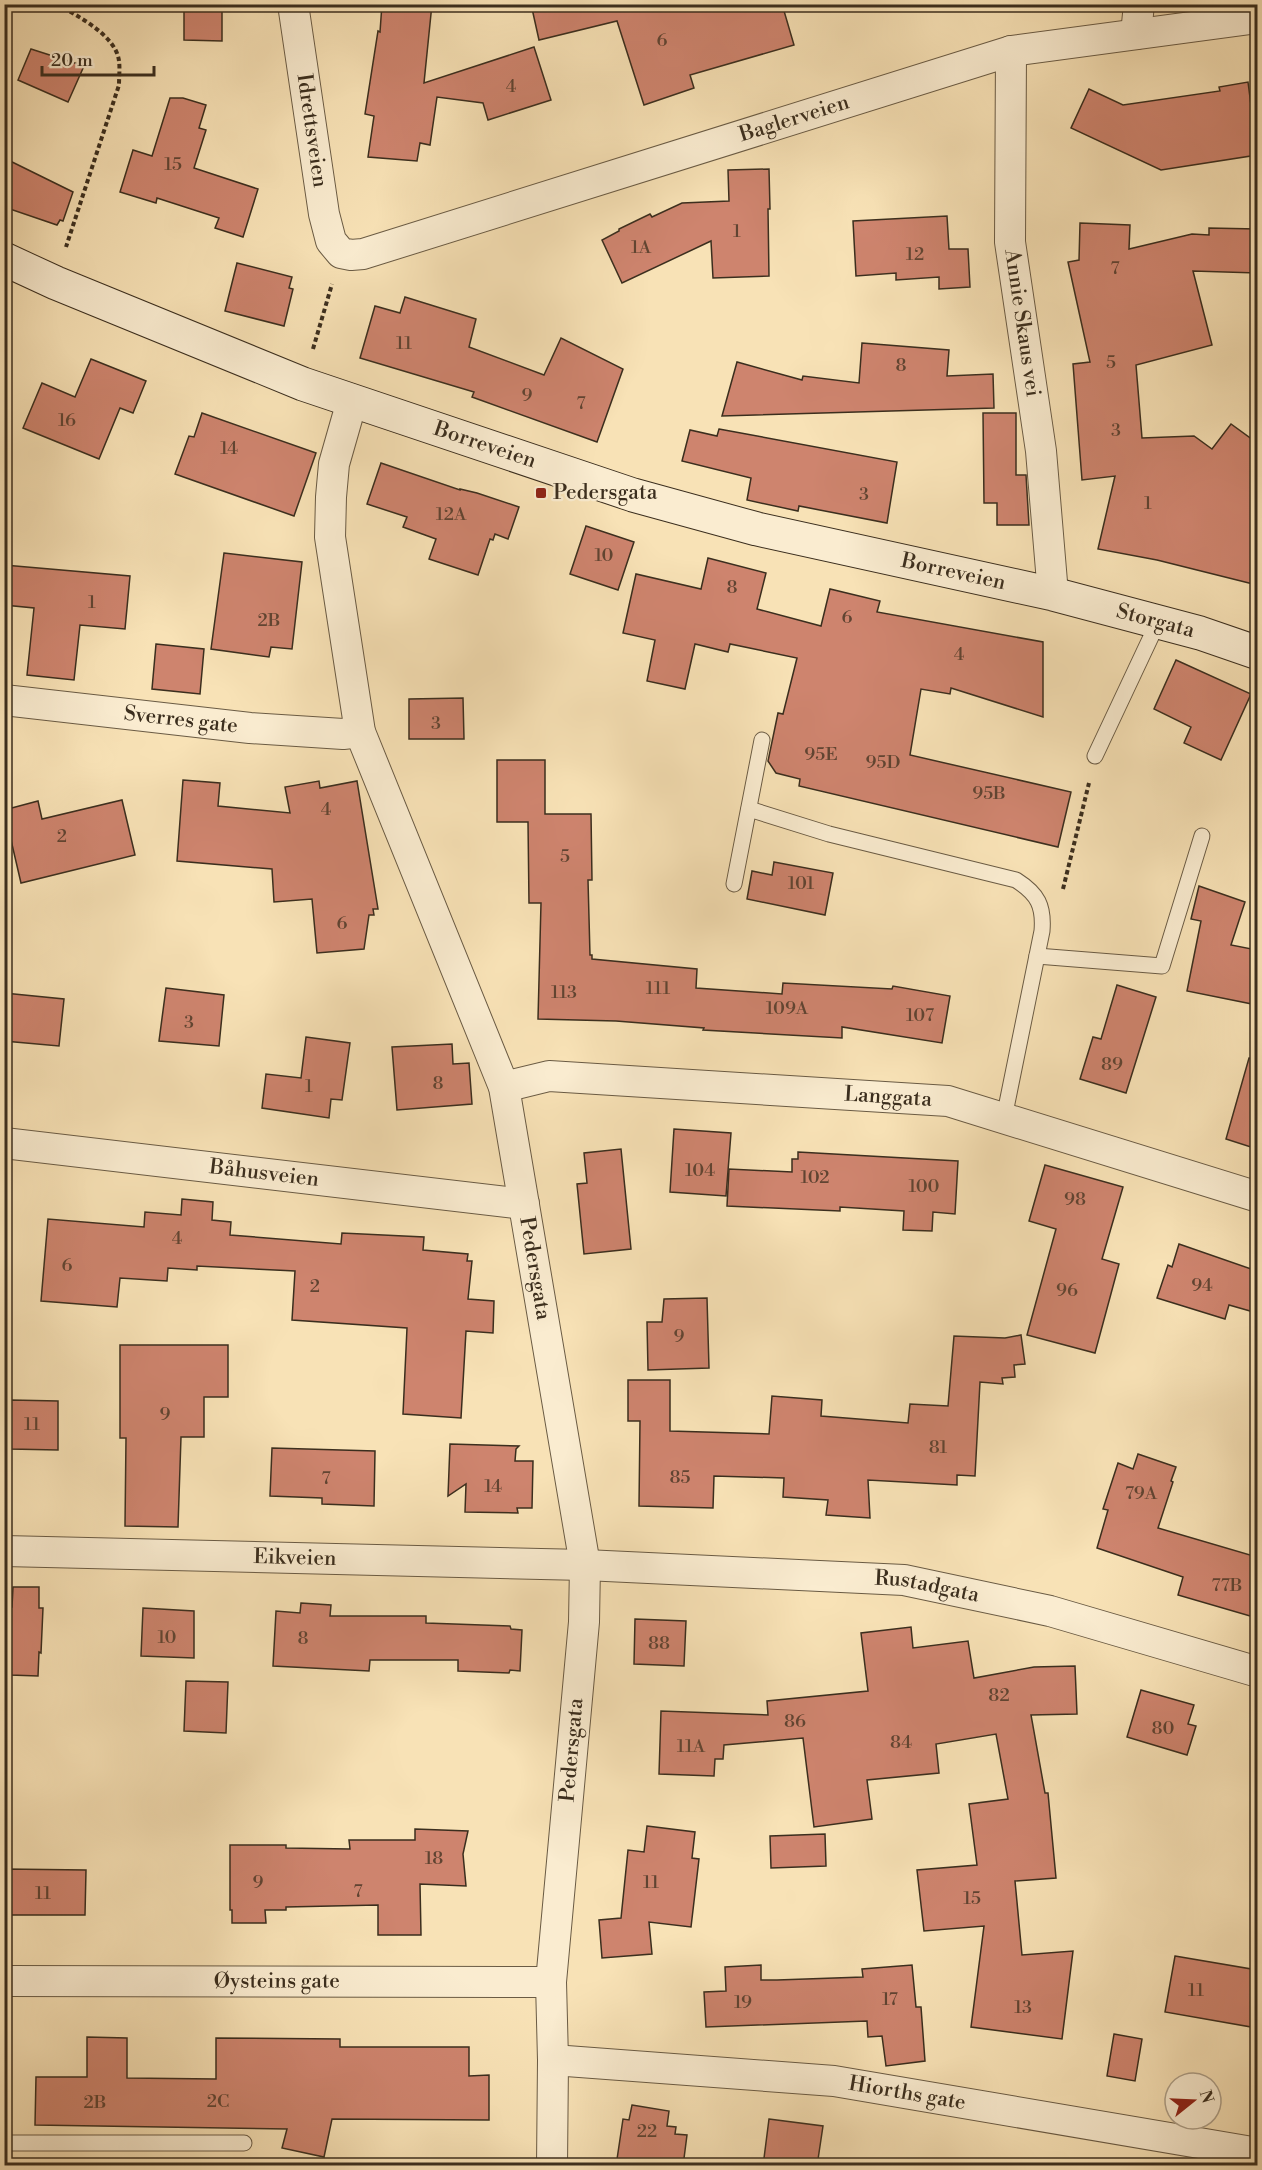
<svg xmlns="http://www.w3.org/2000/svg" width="1262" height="2170" font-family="'Libre Bodoni',serif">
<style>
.building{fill:#ce846e;stroke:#3b2e1e;stroke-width:1.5}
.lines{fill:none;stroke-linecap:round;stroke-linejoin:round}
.service-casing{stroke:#6a5b44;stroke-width:17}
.minor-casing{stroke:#6a5b44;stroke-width:32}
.secondary-casing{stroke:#3b2e1e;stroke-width:35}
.path{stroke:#3b2e1e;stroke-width:4;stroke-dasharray:4.5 3;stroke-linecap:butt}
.service{stroke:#faecd0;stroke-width:15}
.minor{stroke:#faecd0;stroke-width:30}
.secondary{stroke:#faecd0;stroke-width:33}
.poi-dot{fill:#8f2418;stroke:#faecd0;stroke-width:2}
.labels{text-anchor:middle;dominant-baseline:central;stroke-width:4.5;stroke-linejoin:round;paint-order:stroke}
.number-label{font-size:18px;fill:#604432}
.street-label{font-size:21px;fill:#3b2e1e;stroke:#faecd0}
.poi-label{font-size:21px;fill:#3b2e1e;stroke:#faecd0;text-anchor:start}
</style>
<rect width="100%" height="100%" fill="#f8e2b6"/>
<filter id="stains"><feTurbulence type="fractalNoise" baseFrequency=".00333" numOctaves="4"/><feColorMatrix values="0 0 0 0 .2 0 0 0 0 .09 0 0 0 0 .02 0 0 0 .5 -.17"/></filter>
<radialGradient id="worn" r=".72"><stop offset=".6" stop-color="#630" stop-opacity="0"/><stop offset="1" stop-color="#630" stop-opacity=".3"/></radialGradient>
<g class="building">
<path d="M184,4H222V41L184,40Z"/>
<path d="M382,4H432L424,83L534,47L551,100L488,120L483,103L437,97L430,145L420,143L417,161L368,157L374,116L365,114L378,31L380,32Z"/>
<path d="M531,4H782L794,45L690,75L694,88L644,105L617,21L539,40Z"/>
<path d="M31,49L84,66L68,102L18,80Z"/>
<path d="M1248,82L1252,113L1254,112L1257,155L1161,170L1071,128L1089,89L1123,105L1220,91L1219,87Z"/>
<path d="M170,98H183L206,105L199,128L206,130L194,168L258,189L243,237L215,228L219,218L157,198L156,203L120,192L133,150L152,156Z"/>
<path d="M4,158L73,192L63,221L60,220L57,225L4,207Z"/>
<path d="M769,169L770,209H768L769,276L713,278L711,241L622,283L602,240L619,231V229L650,214L652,217L682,203L729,201L728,170Z"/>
<path d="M947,216L949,249H968L970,287L939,289V277L896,280V273L856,276L853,221Z"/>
<path d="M1080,223L1130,225L1129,249L1192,234L1209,235V228L1257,229V273L1193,271L1212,345L1136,365L1142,438L1194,436L1212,449L1231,424L1257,443V585L1157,560L1098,549L1115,476L1082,480L1073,364L1090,362L1068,262L1079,260Z"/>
<path d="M237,263L292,277L289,288L293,289L284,326L225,311Z"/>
<path d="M405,297L476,319L469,347L544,375L561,338L623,369L597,442L472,397L474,392L360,358L375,306L400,313Z"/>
<path d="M862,343L949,350L947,376L993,374L994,408L722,416L737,362L802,380L803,376L859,383Z"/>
<path d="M91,359L146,381L133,413L120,408L99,459L23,428L42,383L75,397Z"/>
<path d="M202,413L316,453L294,516L175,474L189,436L194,437Z"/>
<path d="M983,413H1016V475H1026L1029,525H997V503H984Z"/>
<path d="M719,429L897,462L887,523L799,506L798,511L747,500L751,478L682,461L690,430L717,436Z"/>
<path d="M381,463L460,490V489L477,493L519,507L508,539L495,534L493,540L490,539L478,575L429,559L436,539L403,527L407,517L367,504Z"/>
<path d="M586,526L634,542L618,590L570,574Z"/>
<path d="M224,553L302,562L292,649L271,647L269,657L211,649Z"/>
<path d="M708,558L766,573L757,609L821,626L830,589L880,601L877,612L1043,642V717L951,688L950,694L921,689L910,755L1071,792L1058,847L799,786L800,779L776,773L768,761L778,713L783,714L797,658L730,644L728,652L695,644L685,689L647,681L655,640L623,633L636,574L701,589Z"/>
<path d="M4,565L130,576L125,629L80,625L74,680L27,675L34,608L4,605Z"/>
<path d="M156,644L204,649L200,694L152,689Z"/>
<path d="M1176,660L1251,694L1221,760L1184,743L1191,727L1154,709Z"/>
<path d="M463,698L464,739H409V699Z"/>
<path d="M497,760H545V814H591L592,880H588L590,955H592V959L697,969L696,988L782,994L783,983L892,989L893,986L950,996L942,1043L842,1027V1038L703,1030L704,1028L616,1021L538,1019L541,903H529L528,822H497Z"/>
<path d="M183,780L220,783L218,806L290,813L285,787L319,781L320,788L357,781L378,909H373L374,915H369L364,949L317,953L312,899L274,902L272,869L177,861Z"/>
<path d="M122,800L135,855L21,883L4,810L38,801L42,819Z"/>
<path d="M774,862L833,873L825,915L747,899L752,871L772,875Z"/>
<path d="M1199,886L1245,902L1231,945L1257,950V1005L1187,991L1201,921L1191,919Z"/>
<path d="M1117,985L1156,997L1126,1093L1080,1079L1093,1037L1101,1039Z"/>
<path d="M166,988L224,995L219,1046L159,1041Z"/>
<path d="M4,993L64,999L59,1046L4,1041Z"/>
<path d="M306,1037L350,1043L342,1100L331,1099L329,1118L262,1108L266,1074L301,1078Z"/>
<path d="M452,1044L453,1064L469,1063L472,1104L397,1110L392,1047Z"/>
<path d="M1249,1058L1257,1059V1149L1226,1139Z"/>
<path d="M674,1129L731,1133L726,1196L670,1192Z"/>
<path d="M621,1149L631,1249L584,1254L577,1184L587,1183L584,1153Z"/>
<path d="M798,1152L958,1161L955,1214L933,1212L932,1231L903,1230L904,1211L840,1207V1211L727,1206L729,1169L792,1172V1159H798Z"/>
<path d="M1045,1165L1123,1187L1102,1259L1119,1264L1095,1353L1027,1335L1056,1229L1029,1221Z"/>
<path d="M182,1199L213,1202L212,1220L231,1222L230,1235L341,1244L342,1233L424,1237L423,1250L468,1254L467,1261H472L468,1299L494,1301L493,1333L466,1331L461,1418L403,1414L407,1328L292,1320L295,1271L197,1266V1270L168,1268L167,1281L120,1278L117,1307L41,1301L48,1219L144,1227L145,1212L181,1215Z"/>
<path d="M1179,1244L1257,1271V1313L1229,1305L1225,1319L1157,1298L1168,1265L1172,1267Z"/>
<path d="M707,1298L709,1368L648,1370L647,1322H662L664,1299Z"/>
<path d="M1021,1335L1025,1364L1014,1365L1015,1377L1002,1378L1003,1384L980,1382L975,1476L957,1475V1485L868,1480L870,1518L826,1515L828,1500L783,1497L784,1478L714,1476L713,1508L639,1506L640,1421H628V1380H670V1431L769,1434L772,1396L822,1400L821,1416L908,1423L910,1404L948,1406L954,1336L1005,1338Z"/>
<path d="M120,1345H228V1397H204V1437H181L178,1527L125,1526L126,1438H120Z"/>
<path d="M11,1400L58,1401V1450L10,1449Z"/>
<path d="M450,1444L519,1446L516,1449L515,1461H533L532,1508H517L518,1513L465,1512L466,1484L448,1496Z"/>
<path d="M272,1448L375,1451L374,1506L322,1504V1498L270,1496Z"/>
<path d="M1138,1454L1176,1467L1171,1481L1173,1482L1158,1528L1257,1557V1618L1178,1595L1183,1577L1097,1548L1108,1510L1103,1509L1118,1463L1133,1469Z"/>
<path d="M13,1587H39V1608H43L41,1653L39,1652L38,1676L10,1675V1651H4V1607H12Z"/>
<path d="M301,1603L331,1605L330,1616H426V1623L510,1626L511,1629L522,1630L520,1671L510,1670L509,1673L458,1671V1660H370L369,1671L273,1666L276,1611L300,1613Z"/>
<path d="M143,1608L194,1611V1658L141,1656Z"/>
<path d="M635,1619L686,1621L684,1666L634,1664Z"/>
<path d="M911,1627L913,1648L968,1641L974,1678L1034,1667L1075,1666L1077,1714L1031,1715L1045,1793H1048L1056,1878L1015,1881L1022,1955L1073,1951L1062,2039L971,2027L984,1926L924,1931L917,1870L977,1865L969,1804L1008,1799L996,1734L936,1744L939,1773L867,1780L872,1819L814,1827L803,1738L724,1745L723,1759H715L714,1776L659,1774L661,1711L768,1715L767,1701L868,1691L861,1633Z"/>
<path d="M186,1681L228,1682L226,1733L184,1731Z"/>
<path d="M1141,1690L1194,1705L1188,1724L1196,1726L1187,1755L1127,1737Z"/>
<path d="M647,1826L695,1832L692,1858L699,1859L691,1927L649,1922L652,1954L602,1958L599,1920L621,1918L628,1850L644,1852Z"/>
<path d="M415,1829L468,1831L463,1854L466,1886L420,1884L421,1935H378V1905L286,1907V1910H265L266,1923H232V1910H230V1845H286V1848L350,1849L349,1840H415Z"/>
<path d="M825,1834L826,1866L771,1868L770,1836Z"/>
<path d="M4,1869L86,1870L85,1915H4Z"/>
<path d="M1175,1956L1257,1970V2028L1165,2012Z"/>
<path d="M761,1965V1980H777L863,1977L862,1969L912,1965L916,2007H921L925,2061L886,2066L882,2036L868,2037L867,2021L706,2027L704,1992L726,1991L725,1967Z"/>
<path d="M1114,2034L1142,2039L1135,2081L1107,2076Z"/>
<path d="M87,2037L127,2038V2078L216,2079V2038L340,2039V2047H469V2076L489,2075V2120L332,2119L324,2157L282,2148L287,2129L35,2125L36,2077H87Z"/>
<path d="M632,2105L669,2111L667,2126L676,2127L675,2134L687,2135L683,2166H616L623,2119L629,2120Z"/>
<path d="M769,2119L823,2126L817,2166H763Z"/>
</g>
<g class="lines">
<defs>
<g id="service">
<path d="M1095,756L1158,622"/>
<path d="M749,809L829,834L1016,880C1038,894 1044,906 1042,931L1004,1118"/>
<path d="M734,884L762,740"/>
<path d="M1037,956L1162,966L1202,836"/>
<path d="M4,2143H244"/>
</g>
<g id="minor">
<path id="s1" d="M293,4L324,214L331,241L341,253L351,255L363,254L1011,51L1258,18"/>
<path d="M1136,34L1139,4"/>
<path id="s2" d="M1011,51L1010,242L1041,451L1053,594"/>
<path id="s3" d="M352,401L334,464L331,497L330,537L360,732L504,1087L585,1565L584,1622L551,1982L553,2060L552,2166"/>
<path id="s4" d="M4,700L250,728L343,734L360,732"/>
<path id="s5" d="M504,1087L549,1076L948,1101L1258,1197"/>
<path id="s6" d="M4,1143L524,1204"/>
<path id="s7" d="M4,1551L585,1565L904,1580L1050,1611L1258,1672"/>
<path id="s8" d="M4,1981L551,1982"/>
<path id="s9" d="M553,2060L834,2081L1258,2153"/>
</g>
<g id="secondary">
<path id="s10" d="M4,259L56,283L303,384L633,495L757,529L1053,594L1200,633L1258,653"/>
</g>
</defs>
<use href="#service" class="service-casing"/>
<use href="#minor" class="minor-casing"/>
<use href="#secondary" class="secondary-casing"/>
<g class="path">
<path d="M57,4C77,16 116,35 119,61C120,68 119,77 119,85L66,247"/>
<path d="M313,349L332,284"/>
<path d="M1063,889L1089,783"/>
</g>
<use href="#service" class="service"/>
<use href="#minor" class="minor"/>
<use href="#secondary" class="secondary"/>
</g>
<rect class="poi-dot" x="535" y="487" width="12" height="12" rx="3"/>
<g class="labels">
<g class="number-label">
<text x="662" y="40">6</text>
<text x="511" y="86">4</text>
<text x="173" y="164">15</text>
<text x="737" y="231">1</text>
<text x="641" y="247">1A</text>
<text x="915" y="254">12</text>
<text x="1115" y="268">7</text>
<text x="404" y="343">11</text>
<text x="1111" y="362">5</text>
<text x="901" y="365">8</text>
<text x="527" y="395">9</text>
<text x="581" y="403">7</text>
<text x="67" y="420">16</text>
<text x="1116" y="430">3</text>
<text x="229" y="448">14</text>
<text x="864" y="494">3</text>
<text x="1148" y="503">1</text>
<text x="451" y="514">12A</text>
<text x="604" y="555">10</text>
<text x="732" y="587">8</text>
<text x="92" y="602">1</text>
<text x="847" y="617">6</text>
<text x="269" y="620">2B</text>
<text x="959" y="654">4</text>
<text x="436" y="723">3</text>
<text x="821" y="754">95E</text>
<text x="883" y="762">95D</text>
<text x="989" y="793">95B</text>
<text x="326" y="809">4</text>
<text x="62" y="836">2</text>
<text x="565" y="856">5</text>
<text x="801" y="883">101</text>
<text x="342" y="923">6</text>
<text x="658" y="988">111</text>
<text x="564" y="992">113</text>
<text x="787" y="1008">109A</text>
<text x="920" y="1015">107</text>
<text x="189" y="1022">3</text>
<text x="1112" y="1064">89</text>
<text x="438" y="1083">8</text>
<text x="309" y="1086">1</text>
<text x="700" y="1170">104</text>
<text x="815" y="1177">102</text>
<text x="924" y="1186">100</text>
<text x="1075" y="1199">98</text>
<text x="177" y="1238">4</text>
<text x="67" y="1265">6</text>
<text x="1202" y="1285">94</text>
<text x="315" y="1286">2</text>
<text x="1067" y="1290">96</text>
<text x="679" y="1336">9</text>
<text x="165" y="1414">9</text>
<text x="32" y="1424">11</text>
<text x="938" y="1447">81</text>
<text x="680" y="1477">85</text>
<text x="326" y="1478">7</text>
<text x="493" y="1486">14</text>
<text x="1141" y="1493">79A</text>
<text x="1227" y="1585">77B</text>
<text x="167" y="1637">10</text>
<text x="303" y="1638">8</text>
<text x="659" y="1643">88</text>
<text x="999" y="1695">82</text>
<text x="795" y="1721">86</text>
<text x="1163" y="1728">80</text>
<text x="901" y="1742">84</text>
<text x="691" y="1746">11A</text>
<text x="434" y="1858">18</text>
<text x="258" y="1882">9</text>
<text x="651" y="1882">11</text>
<text x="358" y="1891">7</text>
<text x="43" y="1893">11</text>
<text x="972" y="1898">15</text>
<text x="1196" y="1990">11</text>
<text x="890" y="1999">17</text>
<text x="743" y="2002">19</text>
<text x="1023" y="2007">13</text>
<text x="218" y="2101">2C</text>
<text x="95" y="2102">2B</text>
<text x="647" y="2131">22</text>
</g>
<g class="street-label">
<text stroke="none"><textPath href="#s1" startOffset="730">Baglerveien</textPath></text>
<text stroke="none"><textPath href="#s1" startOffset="128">Idrettsveien</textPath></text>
<text stroke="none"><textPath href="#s2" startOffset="273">Annie Skaus vei</textPath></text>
<text stroke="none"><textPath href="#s10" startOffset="516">Borreveien</textPath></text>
<text stroke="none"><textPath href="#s10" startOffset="1002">Borreveien</textPath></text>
<text stroke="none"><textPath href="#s10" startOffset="1210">Storgata</textPath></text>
<text stroke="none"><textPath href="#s4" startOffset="178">Sverres gate</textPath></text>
<text stroke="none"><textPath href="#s5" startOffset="386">Langgata</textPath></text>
<text stroke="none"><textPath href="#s6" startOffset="262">Båhusveien</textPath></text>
<text stroke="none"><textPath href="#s3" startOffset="903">Pedersgata</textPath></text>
<text stroke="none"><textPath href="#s7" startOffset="291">Eikveien</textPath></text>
<text stroke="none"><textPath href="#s7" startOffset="924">Rustadgata</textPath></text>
<text transform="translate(572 1750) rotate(-85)">Pedersgata</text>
<text stroke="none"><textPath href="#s8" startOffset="273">Øysteins gate</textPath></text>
<text stroke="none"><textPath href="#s9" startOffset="356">Hiorths gate</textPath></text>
</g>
<g class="poi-label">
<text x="553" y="493">Pedersgata</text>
</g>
</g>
<rect width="1262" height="2170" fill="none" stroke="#f8e2b6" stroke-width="24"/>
<rect x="6" y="6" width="1250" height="2158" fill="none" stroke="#3b2e1e" stroke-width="3"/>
<rect x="12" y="12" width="1238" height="2146" fill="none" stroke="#3b2e1e" stroke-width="1.5"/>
<g transform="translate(1193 2101) rotate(72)"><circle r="28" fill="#faecd0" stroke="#aea089" stroke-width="1.5"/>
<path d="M0-4.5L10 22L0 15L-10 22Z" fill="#8f2418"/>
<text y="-9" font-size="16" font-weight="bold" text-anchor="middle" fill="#3b2e1e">N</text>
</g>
<path d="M42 66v9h112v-9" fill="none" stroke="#3b2e1e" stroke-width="3"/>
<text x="51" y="66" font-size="18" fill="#3b2e1e" stroke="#faecd0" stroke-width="4.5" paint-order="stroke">20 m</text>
<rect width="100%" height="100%" filter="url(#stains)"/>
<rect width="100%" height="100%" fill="url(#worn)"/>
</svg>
